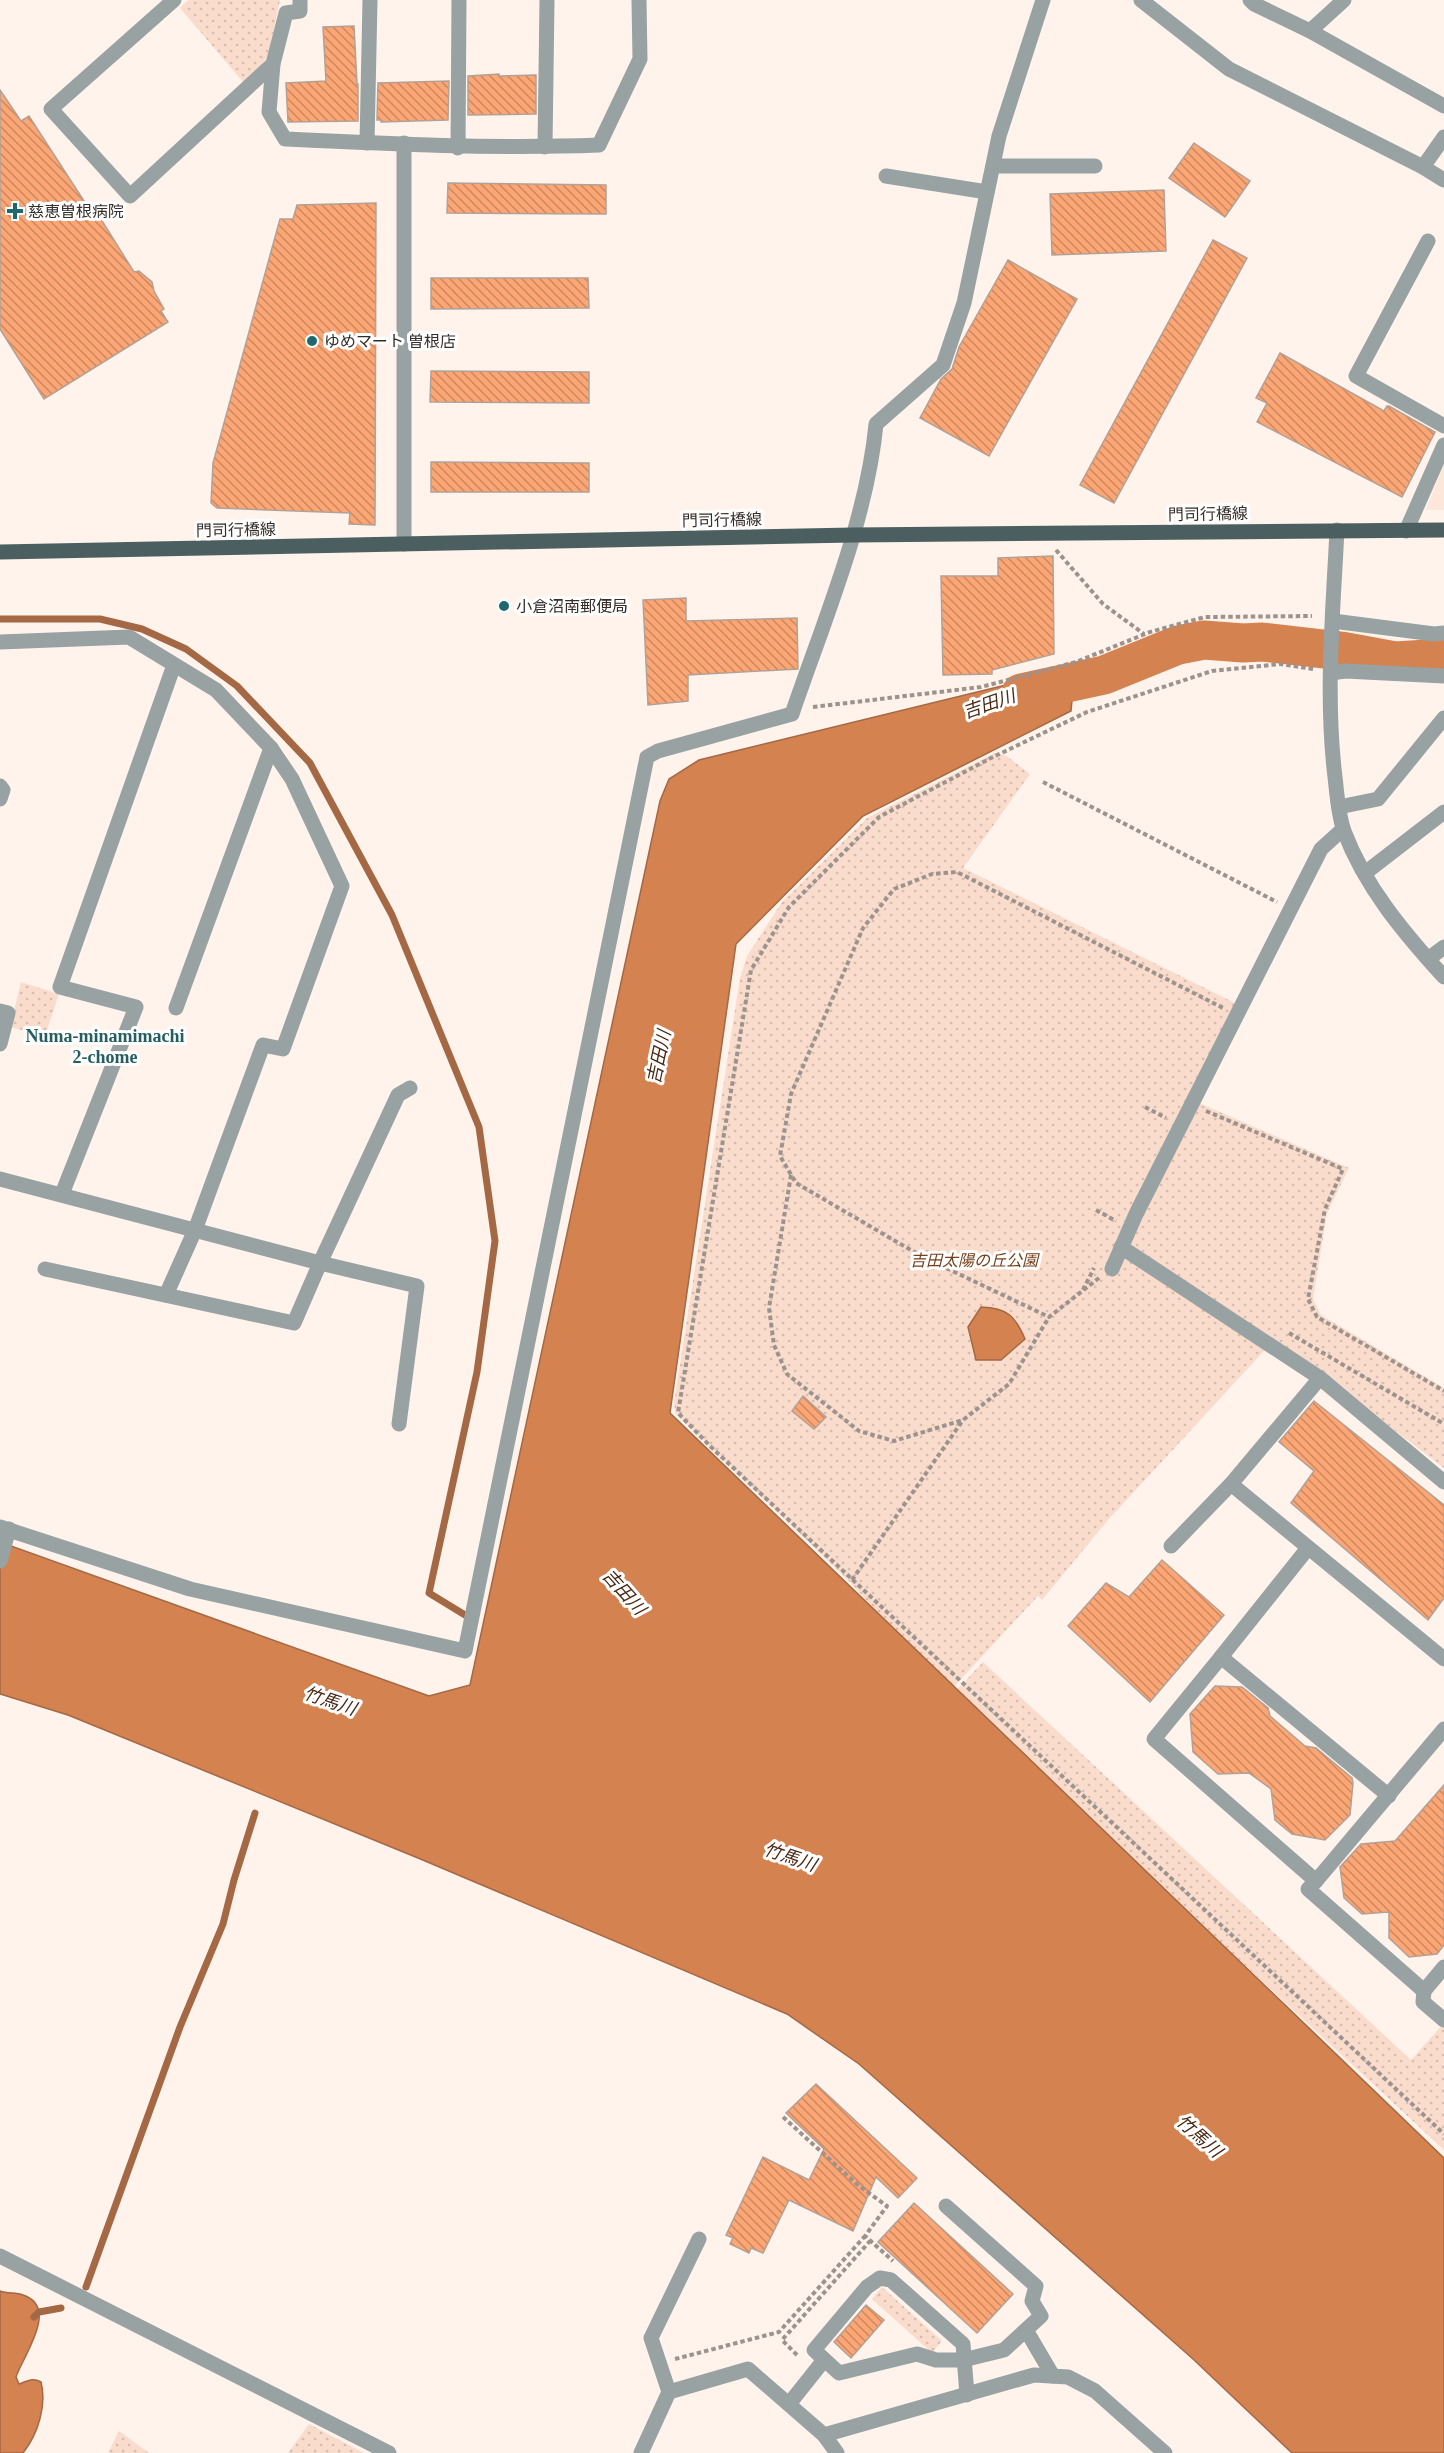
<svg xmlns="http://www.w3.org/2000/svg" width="1444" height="2453" font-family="'Times New Roman','Noto Sans JP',serif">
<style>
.built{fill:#fde7db}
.green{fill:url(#green-dots)}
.water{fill:#d38250;stroke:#a46844;stroke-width:1.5}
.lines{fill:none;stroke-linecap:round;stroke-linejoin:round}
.stream{stroke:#a46844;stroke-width:7}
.river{stroke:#d38250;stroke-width:39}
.building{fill:url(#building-back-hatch);stroke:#b3a196;stroke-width:1.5}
.path{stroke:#9d938e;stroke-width:4;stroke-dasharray:4.5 3;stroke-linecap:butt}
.minor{stroke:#98a2a3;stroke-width:15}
.major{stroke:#4c5f60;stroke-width:15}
.poi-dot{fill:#1d696d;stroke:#fff;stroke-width:2}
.labels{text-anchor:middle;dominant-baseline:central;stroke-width:6;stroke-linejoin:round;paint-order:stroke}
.poi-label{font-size:16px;fill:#352d29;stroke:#fff;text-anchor:start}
.street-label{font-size:16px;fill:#352d29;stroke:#fff}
.park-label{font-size:16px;font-style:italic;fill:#77401d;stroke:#fff}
.water-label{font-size:18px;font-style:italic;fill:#4a2814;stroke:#fff}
.neighbourhood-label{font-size:18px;font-weight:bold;fill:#245e61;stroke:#fff}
</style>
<defs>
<pattern id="green-dots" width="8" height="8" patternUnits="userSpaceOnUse" patternTransform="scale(1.5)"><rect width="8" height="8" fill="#f9dccc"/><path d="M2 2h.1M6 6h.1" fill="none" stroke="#d6bdaf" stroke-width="1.8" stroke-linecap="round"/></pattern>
<pattern id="building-back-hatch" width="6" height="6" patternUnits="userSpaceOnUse" patternTransform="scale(1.5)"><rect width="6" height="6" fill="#fba674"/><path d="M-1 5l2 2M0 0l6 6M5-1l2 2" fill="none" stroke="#cc885f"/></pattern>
</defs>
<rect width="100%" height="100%" fill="#fff3ec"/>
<path class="built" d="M1444,464V510H1425H1426Z"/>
<g class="green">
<path d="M188,0H280L268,57L244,83L180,8Z"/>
<path d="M995,753L1005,755L1030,774L963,868L1245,1008L1199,1103L1349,1168L1327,1213L1313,1299L1321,1315L1444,1388V1468L1275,1339L1108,1520L1042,1600L1038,1596L949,1692L850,1582L675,1413L674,1403L740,978L747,956L782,902L867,818Z"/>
<path d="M21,982L59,994L45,1036L10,1027Z"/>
<path d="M983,1662L1411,2060L1444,2023V2150L953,1694Z"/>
<path d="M882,2287L942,2341L932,2353L872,2299Z"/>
<path d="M309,2424L364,2453H288Z"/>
<path d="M119,2431L149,2453H108Z"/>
</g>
<g class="water">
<path d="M1075,668L1071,711L863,816L736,944L670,1413L1444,2158V2453H1292L1193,2359L859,2064L787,2014L418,1858L68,1715L0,1694V1542L429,1696L470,1685L660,801L669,779L699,760Z"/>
<path d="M981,1307C1008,1308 1015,1316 1025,1339L1001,1360H976L968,1327Z"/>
<path d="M0,2291C8,2294 16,2292 23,2295C60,2307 23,2356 16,2377L19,2384C28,2381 32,2377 41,2382C47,2405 38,2434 23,2453H0Z"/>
</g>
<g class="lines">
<g class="stream">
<path d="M0,619H100L142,629L186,649L237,686L310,763L392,915L479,1127L495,1241L477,1372L429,1593L465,1615"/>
<path d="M86,2287L180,2027L223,1924L234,1880L255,1813"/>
<path d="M34,2317L39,2312L61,2308"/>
</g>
<path class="river" d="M1021,693L1104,675L1178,645L1204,640L1243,643L1262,642L1341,651L1395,661L1444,658"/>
</g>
<g class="building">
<path d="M354,26L357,84H358V121L288,122L286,83L326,81L323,27Z"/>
<path d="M499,74V76L536,75V114L468,115V76Z"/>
<path d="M449,81L448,120L381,122V120H377L378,83Z"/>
<path d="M0,90L21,121L29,116L95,218L99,216L134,272L139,271L152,282L154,291L164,309L161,311L168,322L44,399L0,329Z"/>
<path d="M1194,143L1250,181L1225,217L1169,178Z"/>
<path d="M448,183L606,185V214L447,213Z"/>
<path d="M1164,190L1166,251L1052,255L1050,194Z"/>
<path d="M376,203L375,525L349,524L350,513L217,508L211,503L213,463L280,219H293L297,205Z"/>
<path d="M1213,240L1247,258L1114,503L1080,485Z"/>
<path d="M1008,260L1077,299L989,456L920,418L941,379L952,369L959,347Z"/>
<path d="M431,278H588L589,308L431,309Z"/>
<path d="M1280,353L1384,411L1387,406H1389L1435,432L1402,497L1257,422L1267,403L1256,398Z"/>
<path d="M431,371L589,372V403L430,402Z"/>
<path d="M431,462L589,463V492H431Z"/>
<path d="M1053,556L1054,654L992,670V674L943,675L941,576H998V558Z"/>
<path d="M686,598V621L797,618L798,669L688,675V701L648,705L643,600Z"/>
<path d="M803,1396L826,1417L814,1429L792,1411Z"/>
<path d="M1314,1401L1444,1505V1598L1428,1620L1291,1503L1314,1471L1279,1442Z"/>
<path d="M1162,1560L1224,1615L1150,1702L1068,1626L1106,1583L1129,1597Z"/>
<path d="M1215,1686L1242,1687L1268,1708L1270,1716L1305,1746L1316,1748L1352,1778L1353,1783L1350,1815L1325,1840L1292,1834L1275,1820L1271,1789L1249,1773L1218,1774L1193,1752L1190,1714Z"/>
<path d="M1444,1785V1945L1437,1954L1409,1957L1389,1938V1912L1362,1914L1344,1898L1340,1867L1361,1844L1395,1841Z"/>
<path d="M816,2084L917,2178L898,2198L876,2177L853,2231L789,2200L763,2253L751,2248L749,2253L730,2244L733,2238L726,2235L763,2157L809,2180L824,2149L786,2113Z"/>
<path d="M914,2203L1013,2294L977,2333L878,2242Z"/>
<path d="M866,2305L884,2320L851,2358L834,2342Z"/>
</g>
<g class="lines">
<g class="path">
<path d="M1056,550L1103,604L1144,634"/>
<path d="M1313,669L1280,664L1212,671L1087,712L989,759L879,817L789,907L751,970L678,1413L711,1447L1444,2134"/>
<path d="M813,707L981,687L1076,662L1150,632L1205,617L1312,616"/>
<path d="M1043,782L1277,902"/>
<path d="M1145,1107L1166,1118"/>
<path d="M1206,1111L1343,1169L1325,1209L1308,1299L1317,1317L1444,1391"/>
<path d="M791,1175L769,1308L774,1345L787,1374L859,1431L894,1441L963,1420L1009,1384L1049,1317"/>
<path d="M1096,1210L1116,1221"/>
<path d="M1099,1278L1049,1317L921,1256L796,1183L780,1156L791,1094L863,928L894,889L932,874L957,872L1223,1008"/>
<path d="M1083,1290L1094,1268"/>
<path d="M1289,1333L1444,1424"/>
<path d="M852,1580L963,1420"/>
<path d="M783,2117L859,2186L887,2206L865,2236L893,2261"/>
<path d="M797,2355L782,2340L870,2241"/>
<path d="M675,2359L779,2332L865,2236"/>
</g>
<g class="minor">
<path d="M174,0L51,109L130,196L273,64"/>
<path d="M300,0V11L286,13L273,64L269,112L285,139C390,144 494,149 599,145L640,59L639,0"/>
<path d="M1141,0L1229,69L1423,167L1444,180"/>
<path d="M1250,0L1254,4L1310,31"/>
<path d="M1344,0L1310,31L1444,106"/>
<path d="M367,143L370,0"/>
<path d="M545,147L547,0"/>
<path d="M458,148L459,0"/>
<path d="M993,166H1095"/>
<path d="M1423,167L1444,137"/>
<path d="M886,176L987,192"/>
<path d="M1428,241L1356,376L1444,426"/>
<path d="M1337,530C1333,612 1325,695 1335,777C1337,794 1338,814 1344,831C1365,887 1404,933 1444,977"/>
<path d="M1406,531L1444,445"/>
<path d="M404,544V143"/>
<path d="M1333,621L1434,634L1444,633"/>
<path d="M0,642L129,637L216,690L271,748L292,779L342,886L283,1049L263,1045L195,1230L166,1295"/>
<path d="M1331,673L1345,671L1444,676"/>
<path d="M0,786L3,790L0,799"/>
<path d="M1339,807L1378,799L1444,718"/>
<path d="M1365,873L1444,812"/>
<path d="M1428,959L1444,947"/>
<path d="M176,1008L271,748"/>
<path d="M0,1011L8,1013L0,1044"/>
<path d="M0,1179L320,1263L294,1323L45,1269"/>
<path d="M62,1194L136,1007L60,987L174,665"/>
<path d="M1121,1247L1320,1378L1444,1482"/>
<path d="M1112,1269L1136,1214L1321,849L1343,829"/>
<path d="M399,1424L417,1286L320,1263L398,1095L410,1088"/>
<path d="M1231,1484L1444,1659"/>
<path d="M0,1527L190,1589L465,1651L647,757L658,751L792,714C823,623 867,520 876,424L943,365L964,303L999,136L1043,0"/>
<path d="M1171,1546L1231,1484L1320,1378"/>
<path d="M1308,1548L1221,1657L1389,1796"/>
<path d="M0,1561L9,1529"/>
<path d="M1221,1657L1154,1739L1316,1881L1444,1729"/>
<path d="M1316,1881L1308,1889L1424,1991L1444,1967"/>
<path d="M1424,1991L1423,2002L1444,2020"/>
<path d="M946,2206L1036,2286L1032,2301L1041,2316L1004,2350L963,2360H936L917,2354L839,2373L814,2350L867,2287L880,2278L891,2280L963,2344L967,2395"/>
<path d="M0,2256L389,2453"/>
<path d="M1026,2330L1053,2376"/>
<path d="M669,2392L651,2338L699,2239"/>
<path d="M789,2404L824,2360"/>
<path d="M824,2435L837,2453"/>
<path d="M641,2453L669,2392L748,2369L824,2435L1034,2375L1068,2377L1095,2391L1165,2453"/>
</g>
<path class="major" d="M0,552L853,535L1444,530"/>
</g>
<g class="poi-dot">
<path d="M12 202h6v6h6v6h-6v6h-6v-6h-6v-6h6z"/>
<circle cx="312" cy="341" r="6"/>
<circle cx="504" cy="606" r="6"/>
</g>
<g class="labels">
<g class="poi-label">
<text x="28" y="211">慈恵曽根病院</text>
<text x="324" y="341">ゆめマート 曽根店</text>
<text x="516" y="606">小倉沼南郵便局</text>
</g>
<g class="street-label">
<text transform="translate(1208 514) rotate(-1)">門司行橋線</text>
<text transform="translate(722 520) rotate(-1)">門司行橋線</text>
<text transform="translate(236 530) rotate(-1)">門司行橋線</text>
</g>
<g class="park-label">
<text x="974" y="1260">吉田太陽の丘公園</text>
</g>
<g class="water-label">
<text transform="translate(989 704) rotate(-19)">吉田川</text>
<text transform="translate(659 1057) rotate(-78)">吉田川</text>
<text transform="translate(624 1592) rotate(48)">吉田川</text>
<text transform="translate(330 1701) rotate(19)">竹馬川</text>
<text transform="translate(790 1857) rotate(19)">竹馬川</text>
<text transform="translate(1199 2136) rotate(42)">竹馬川</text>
</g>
<g class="neighbourhood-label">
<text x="105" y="1036">Numa-minamimachi<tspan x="105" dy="21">2-chome</tspan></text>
</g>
</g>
</svg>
